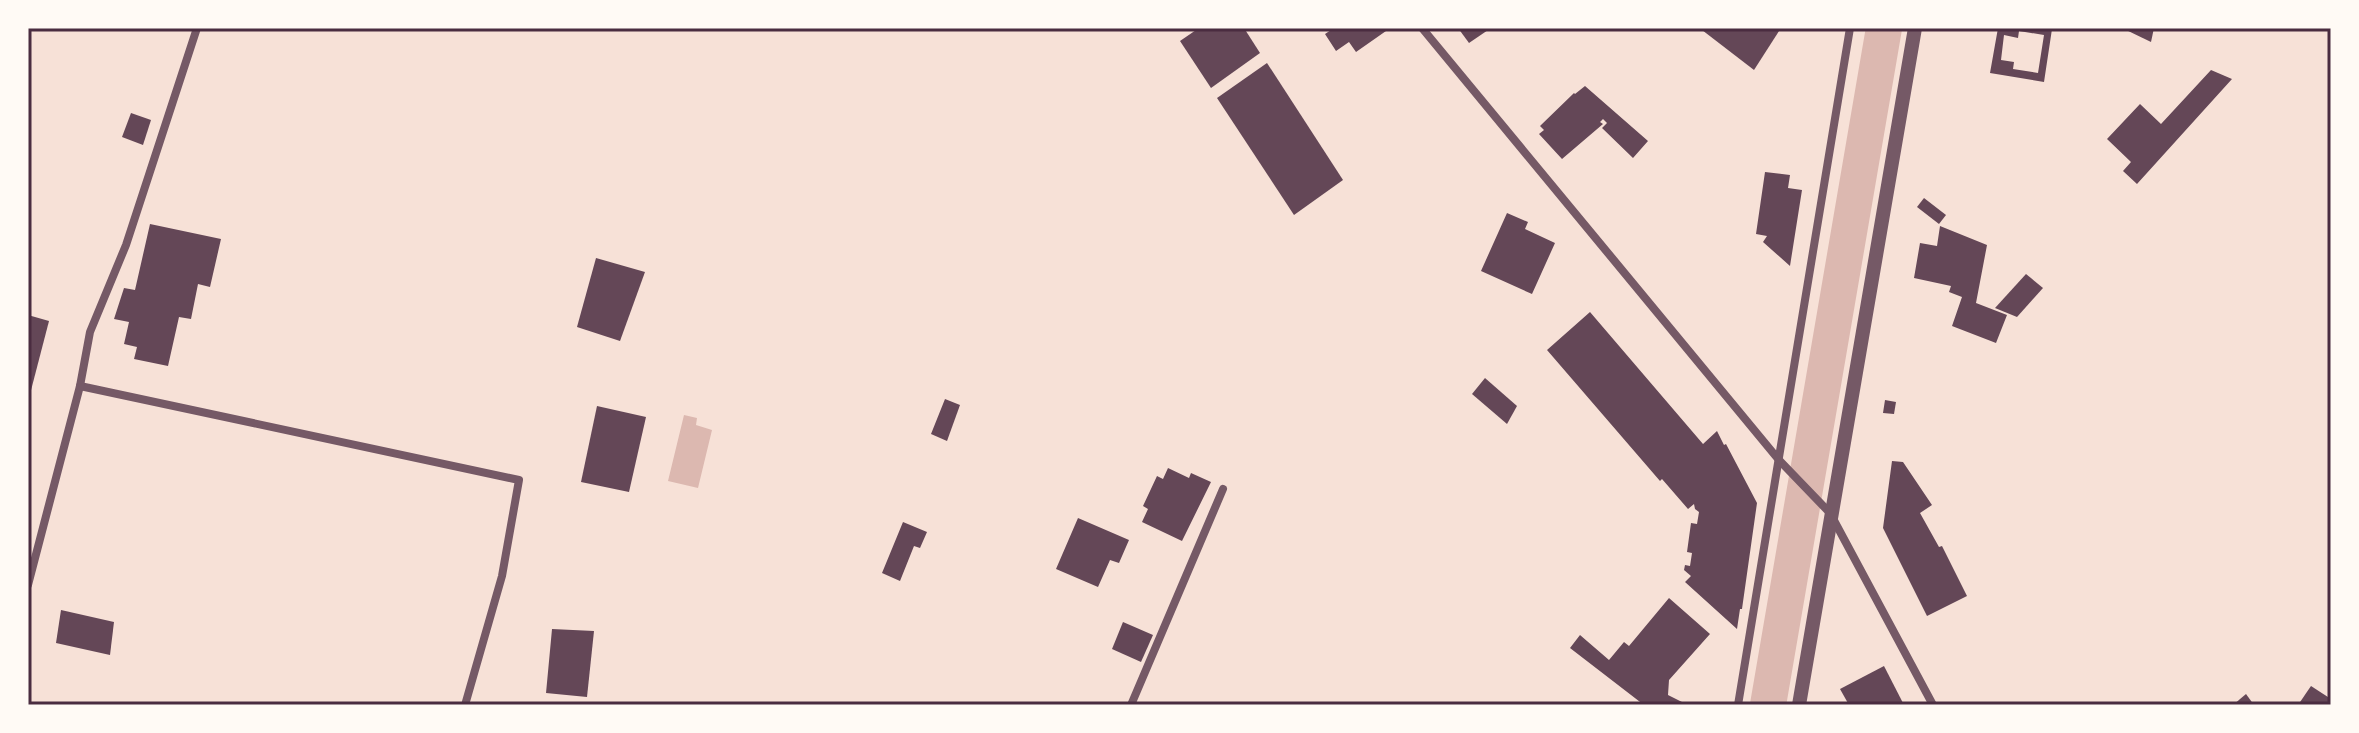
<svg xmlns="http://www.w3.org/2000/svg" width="2359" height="733" font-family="Figtree,sans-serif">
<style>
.water{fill:#dcb8b0}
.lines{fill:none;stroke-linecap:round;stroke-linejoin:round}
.canal{stroke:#dcb8b0;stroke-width:36}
.building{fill:#644757;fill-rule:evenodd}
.minor{stroke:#755966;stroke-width:8}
.tertiary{stroke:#755966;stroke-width:14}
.neatline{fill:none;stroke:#4a2c40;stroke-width:3}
</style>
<rect width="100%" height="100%" fill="#f7e1d7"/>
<path class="water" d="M684,415L697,418L696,425L712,430L698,488L668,481Z"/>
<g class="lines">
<path class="canal" d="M1768,705L1884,28"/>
</g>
<g class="building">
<path d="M1199,28H1244L1260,53L1211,88L1180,41Z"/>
<path d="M1334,28H1384L1386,31L1356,52L1349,42L1336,51L1325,34Z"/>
<path d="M1458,28H1491L1469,43Z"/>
<path d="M1703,28H1781L1754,70L1702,30Z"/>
<path d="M1998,28L2052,29L2044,82L1990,73ZM2019,31L2044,35L2038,73L2013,69L2014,62L2001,60L2004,35L2018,38Z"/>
<path d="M2122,28H2154L2151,42Z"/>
<path d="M1267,63L1343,180L1294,215L1217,98Z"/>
<path d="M2211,70L2232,79L2137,184L2123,171L2131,162L2107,139L2140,104L2161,124Z"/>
<path d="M1585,86L1648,141L1633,158L1602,128L1607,123L1603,119L1600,122L1603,124L1562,159L1539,134L1544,130L1540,126L1574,93L1575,94Z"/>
<path d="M131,113L151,120L143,145L122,137Z"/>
<path d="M1765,172L1790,175L1788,188L1802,190L1790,266L1763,242L1767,236L1756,234Z"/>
<path d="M1924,198L1946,215L1939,224L1917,207Z"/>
<path d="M1507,213L1528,222L1525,229L1555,243L1532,294L1481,271Z"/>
<path d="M150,224L221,239L210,287L198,284L191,319L179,317L168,366L134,359L137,347L124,344L129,322L114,319L124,288L135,290Z"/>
<path d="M1940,226L1987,245L1976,303L2007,315L1996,343L1952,326L1962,297L1949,292L1951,286L1914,278L1920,243L1937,246Z"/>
<path d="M596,258L645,272L620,341L577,327Z"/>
<path d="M2026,274L2043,288L2017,317L1995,308Z"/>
<path d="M1590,312L1703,444L1717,431L1724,445L1726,444L1757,503L1742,609H1740L1737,629L1685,582L1691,576L1684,570L1685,565L1690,566L1692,553L1687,552L1691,523L1697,524L1699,512L1695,509L1694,504L1688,509L1662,479L1660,481L1547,350Z"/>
<path d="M28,315L49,321L29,398H28Z"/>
<path d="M1485,378L1517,406L1507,424L1472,394Z"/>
<path d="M945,399L960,405L947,441L931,434Z"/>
<path d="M1885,400L1896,402L1894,414L1883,413Z"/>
<path d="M597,406L646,417L629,492L581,482Z"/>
<path d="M1892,461L1903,462L1932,505L1920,513L1939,547L1942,546L1967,596L1927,616L1883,528Z"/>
<path d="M1168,468L1189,478L1191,473L1211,482L1182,541L1142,522L1148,509L1143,506L1157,476L1163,479Z"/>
<path d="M1078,518L1129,540L1119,563L1110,560L1098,587L1056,569Z"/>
<path d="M903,522L927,532L920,548L914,546L900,581L882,573Z"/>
<path d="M1669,598L1710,634L1669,680L1668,695L1688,705H1644L1570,648L1580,635L1609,660L1624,642L1629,646Z"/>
<path d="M61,610L114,622L110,655L56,643Z"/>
<path d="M1123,622L1153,635L1141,662L1112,649Z"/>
<path d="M552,629L594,631L587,697L546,693Z"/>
<path d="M1884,666L1904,705H1849L1840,689Z"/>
<path d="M2311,686L2331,699V705H2298Z"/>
<path d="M2246,694L2254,705H2233Z"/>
</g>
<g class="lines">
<g class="minor">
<path d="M1422,28L1779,460L1830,513L1933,705"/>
<path d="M80,386L519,480L502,576L465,705"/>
<path d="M28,585L80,386L90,332L126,245L197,28"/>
<path d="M1131,705L1223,489"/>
<path d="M1738,705L1850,28"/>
</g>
<path class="tertiary" d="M1799,705L1915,28"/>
</g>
<rect width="2359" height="733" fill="none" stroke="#fffaf5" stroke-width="60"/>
<rect x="30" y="30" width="2299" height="673" class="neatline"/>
</svg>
